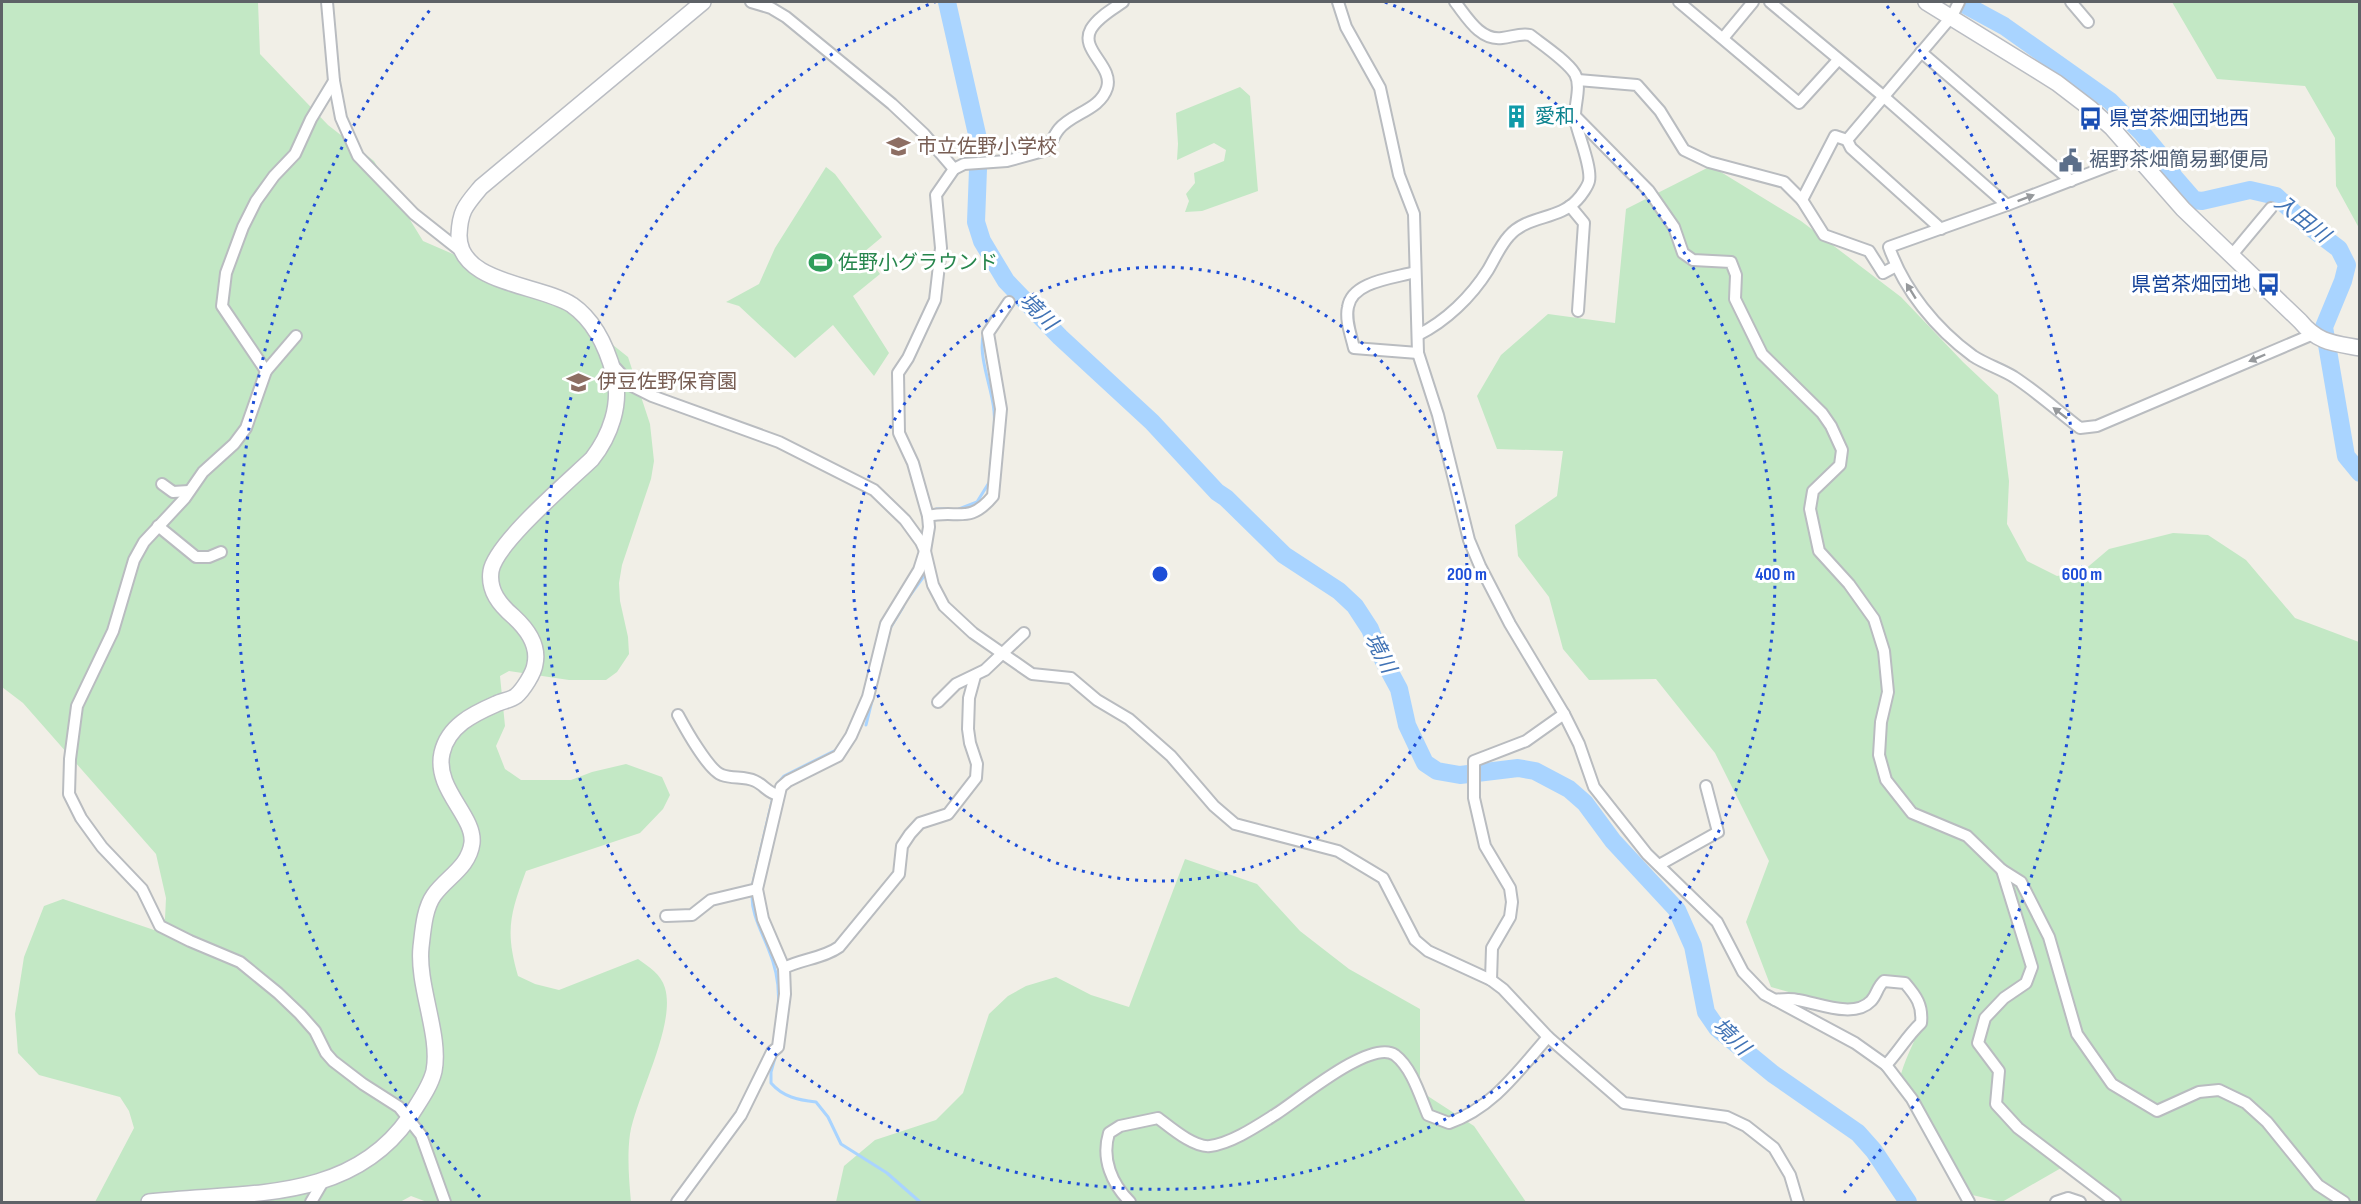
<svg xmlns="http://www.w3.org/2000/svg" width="2361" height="1204" font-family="'Sofia Sans Condensed','Noto Sans JP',sans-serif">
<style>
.green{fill:#c3e8c5}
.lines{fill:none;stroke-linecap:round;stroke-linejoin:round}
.stream{stroke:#a9d4ff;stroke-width:3}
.river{stroke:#a9d4ff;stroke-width:18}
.street-casing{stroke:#b9bcc0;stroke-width:14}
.secondary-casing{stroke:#babdc3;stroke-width:18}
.street{stroke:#fff;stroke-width:10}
.secondary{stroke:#fff;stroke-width:15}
.oneway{fill:#96999c}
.ring{fill:none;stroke:#1d4ed8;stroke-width:3;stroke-dasharray:3 6}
.labels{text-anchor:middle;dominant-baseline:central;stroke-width:6;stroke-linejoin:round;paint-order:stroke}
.culture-label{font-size:20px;fill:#0d838f;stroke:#fff;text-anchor:start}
.transit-label{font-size:20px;fill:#164399;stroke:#fff;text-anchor:start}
.education-label{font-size:20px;fill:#785e54;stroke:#fff;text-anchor:start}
.service-label{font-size:20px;fill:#4e5e75;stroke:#fff;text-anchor:start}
.leisure-label{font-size:20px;fill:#27864d;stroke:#fff;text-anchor:start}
.water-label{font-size:21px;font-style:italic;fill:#4173b5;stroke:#fff}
.centre{fill:#1d4ed8;stroke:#fff;stroke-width:3}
.ring-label{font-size:18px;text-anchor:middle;font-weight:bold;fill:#1d4ed8;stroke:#fff;stroke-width:6;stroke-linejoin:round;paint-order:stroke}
</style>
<rect width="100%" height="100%" fill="#f1efe7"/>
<g class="green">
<path d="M2,2H258L260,54L328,125L374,161L423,241L554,298L628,357L650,424L654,461L651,479L622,565L619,583L620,601L628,637L629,654L617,672L606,680H569L509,671L500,676L505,726L496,746L505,769L521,780H571L592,772L626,764L662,777L670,795L663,809L640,833L526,871C510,914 505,931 518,976L535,984L559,990L638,959C649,967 661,974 665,988C676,1025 637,1095 630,1134C627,1156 629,1180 631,1202H427L411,1196L400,1202H95L134,1128L129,1111L120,1097L39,1075L18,1053L15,1014L24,957L44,906L63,899L154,930L165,919L166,898L156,854L23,703L2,687Z"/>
<path d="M2172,2H2359V228L2336,186L2335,138L2305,86L2217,79Z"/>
<path d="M1240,87L1250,96L1258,191L1202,211L1185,212L1189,201L1186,194L1195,183L1194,173L1224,161L1226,150L1214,143L1177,160L1178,144L1176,113Z"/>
<path d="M1711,166L1801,221L1901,297L1963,362L1998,395L2009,481L2007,524L2027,561L2057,576L2083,571L2109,549L2173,533L2208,535L2246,560L2295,618L2359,642V1202H2123L2068,1164L2002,1202L1968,1194L1901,1074C1908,1050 1922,1030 1926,1006L1908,982L1882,977L1867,1003L1846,1008L1771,987L1746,922L1769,861L1715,753L1656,679L1589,680L1563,649L1549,597L1518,556L1515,525L1557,496L1563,451L1497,449L1477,396L1501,355L1548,314L1615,323L1626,209Z"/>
<path d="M826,167L835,174L882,237L864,252L880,274L853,296L889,353L874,376L833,325L795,358L739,306L726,302L759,284L775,248Z"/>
<path d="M1185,859L1257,884L1300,931L1349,969L1420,1009V1091L1474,1126L1526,1202H836L844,1166L875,1140L936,1120L963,1093L989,1014L1008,996L1026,986L1056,977L1091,995L1129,1007Z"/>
</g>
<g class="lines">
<g class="stream">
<path d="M1011,291L1013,288"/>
<path d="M991,463C992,446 996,427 994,411C991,378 970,345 992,316"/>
<path d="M936,509H946"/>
<path d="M959,509L977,502L990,481"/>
<path d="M908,598L924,576"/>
<path d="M889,630L903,607"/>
<path d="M866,725L873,697"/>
<path d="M778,783L784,776L834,751"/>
<path d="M752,887L773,797"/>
<path d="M752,893C751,913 761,930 768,948C776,967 780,988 778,1008"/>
<path d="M776,1054L771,1072V1083C783,1097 798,1100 816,1102L828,1117L841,1144L887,1173L920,1202"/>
</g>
<g class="river">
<path d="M947,2L979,143L976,222L982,241L1006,281L1060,337L1152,422L1217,492L1226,498L1284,555L1339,591L1355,606L1370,629L1379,652L1399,689L1407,725L1425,763L1437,771L1460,775L1518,768L1535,771L1569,789L1585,803L1613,841L1677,910L1693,946L1706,1012L1717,1028L1773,1074L1858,1133L1874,1151L1908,1202"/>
<path d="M1960,2L2004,26L2110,101L2142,133L2166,162L2174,177L2194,200L2202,201L2250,190L2276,196L2306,224L2339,249L2347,265L2343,281L2324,327L2346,456L2360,473"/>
</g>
<defs>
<g id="street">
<path d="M327,2L334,81L341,118L358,156L414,214L462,252"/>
<path d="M751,2L771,8L786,17L892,104L924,134L954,169"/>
<path d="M1338,2L1346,27L1380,88L1399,175L1414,214L1418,353L1438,415L1469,540L1480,566L1510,624L1564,714L1579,744L1594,787L1647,854L1717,922L1743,972L1764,994L1855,1043L1886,1065L1912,1099L1969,1202"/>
<path d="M1679,2L1799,103L1838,60"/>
<path d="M1770,2L1883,96L2007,205"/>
<path d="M2071,2L2088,22"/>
<path d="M1724,37L1753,2"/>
<path d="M1921,52L2071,181"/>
<path d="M1578,80L1637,85L1660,111L1684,150L1709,162L1784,182L1802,200L1835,136L1847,140"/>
<path d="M334,81L311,119L295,154L274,176L256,201L243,227L226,273L222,306L266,371L246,428L234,444L203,472L185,498L144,542L134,560L113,631L77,706L70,759L69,794L81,818L102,847L142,889L160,926L190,941L240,962L278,993L300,1014L315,1031L326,1053L333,1061L363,1084L399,1107L421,1135L445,1202"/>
<path d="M1575,116L1649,191L1674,227L1683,253L1693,260L1731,262L1736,275L1735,299L1762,354L1822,413L1831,426L1842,450L1840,465L1813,491L1810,509L1819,551L1849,584L1874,619L1884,651L1888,692L1881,722L1879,755L1886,780L1912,813L1967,836L2002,870L2021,882L2049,937L2077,1034L2112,1084L2157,1111L2199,1092L2219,1090L2246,1103L2267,1122L2318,1185L2344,1202"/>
<path d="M2137,155L2007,205L1889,247C1904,290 1936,329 1973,356C1985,364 2001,369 2014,377C2037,392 2058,411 2080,428L2097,426L2311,335"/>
<path d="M1802,200L1824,235L1869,251L1883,273L1896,266"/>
<path d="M1570,206L1584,223L1578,311"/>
<path d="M1941,229L1851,148L1847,140L1952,16L1959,2"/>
<path d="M2231,256L2271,208"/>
<path d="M1415,272C1395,278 1352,281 1348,307C1345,320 1351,335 1354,348L1418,353"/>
<path d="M1418,335C1446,321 1471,297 1488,270C1495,258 1500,246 1509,236C1527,215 1559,220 1577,200C1581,196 1588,186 1589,181C1592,167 1578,135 1575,119C1574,105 1582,87 1575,74C1567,61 1543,45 1530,35C1520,33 1512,37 1502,38C1480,41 1467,17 1455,2"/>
<path d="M613,365L632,386L652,396L779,442L874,490L905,520L921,542L925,551L933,585L944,606L973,633L1032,674L1071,678L1097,700L1129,719L1171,756L1214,806L1235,824L1338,851L1383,878L1415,940L1428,951L1491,980L1503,989L1548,1037L1624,1103L1727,1117L1746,1126L1774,1148L1790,1175L1798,1202"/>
<path d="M266,371L296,336"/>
<path d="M162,484L173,492L189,491"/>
<path d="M928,516C958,509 969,525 993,496L1001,409L988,333L1009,302"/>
<path d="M158,526L196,557H209L221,552"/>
<path d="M938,702L956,684L985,670L1024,633"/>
<path d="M678,715C685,728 709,771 722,775C733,779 744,776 755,781C764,785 768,793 778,795"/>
<path d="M1659,865L1718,832L1706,786"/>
<path d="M2002,870L2032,967L2026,983L2004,998L1985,1018L1978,1043L1999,1071L1996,1104L2018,1128L2115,1202"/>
<path d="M666,916L692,915L711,900L757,889"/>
<path d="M784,968C802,959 824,958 839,947L899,874L902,846L910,834L920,823L948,814L976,778L977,764L970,743L968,729L969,698L975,676"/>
<path d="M1491,980L1492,948L1510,917L1512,902L1510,888L1485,846L1474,798V761L1526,741L1564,714"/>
<path d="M1775,1000C1782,999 1791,998 1798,1000C1818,1003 1854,1019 1871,1001C1877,995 1877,987 1884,981L1905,983C1916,996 1923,1005 1921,1023C1907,1036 1899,1051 1886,1065"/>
<path d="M311,1202L321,1185"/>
<path d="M677,1202L741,1115L772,1052L778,1047L785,994L784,968L763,919L757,889L781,787L788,781L838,756L851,736L868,697L886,624L919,570L925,551L929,527L928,516L913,463L899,433L898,373L908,358L935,300L941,248L936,195L954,169L964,164L1007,161L1047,150C1051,143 1054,135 1059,129C1072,113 1100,110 1107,88C1114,66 1079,50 1091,29C1098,17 1113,9 1123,2"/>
<path d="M1130,1202C1112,1184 1101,1159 1109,1133L1120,1126L1158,1118C1170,1127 1194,1148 1210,1146C1232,1143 1257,1126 1276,1114C1297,1101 1371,1038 1395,1055C1412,1068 1420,1096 1428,1115L1449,1123C1493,1108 1519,1070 1548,1037"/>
<path d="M2056,1202L2068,1198L2080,1202"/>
</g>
<g id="secondary">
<path d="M1926,2L2057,83L2091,109L2112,128L2183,209L2300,321C2318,343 2333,343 2360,348"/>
<path d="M149,1202C244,1191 349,1204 409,1118C418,1103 430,1088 434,1071C441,1035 417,986 421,947C423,931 424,909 434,895C447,877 469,867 472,843C475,816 434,789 442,753C448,726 473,714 496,704C502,701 511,700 516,696C523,690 534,673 535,664C539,645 527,629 514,617C500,605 488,591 491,571C495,544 569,481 592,459C610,436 622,404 614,374C607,348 595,321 572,305C540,284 458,284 459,235C460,210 466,205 481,187L703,2"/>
</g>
</defs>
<use href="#street" class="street-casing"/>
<use href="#secondary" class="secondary-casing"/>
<use href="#street" class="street"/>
<use href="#secondary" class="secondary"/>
</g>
<defs><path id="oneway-solid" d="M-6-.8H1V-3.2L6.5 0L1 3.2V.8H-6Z" transform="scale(1.5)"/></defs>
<g class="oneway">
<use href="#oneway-solid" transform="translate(2026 198) rotate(-21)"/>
<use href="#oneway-solid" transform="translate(1911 291) rotate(-122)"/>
<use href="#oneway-solid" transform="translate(2257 358) rotate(157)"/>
<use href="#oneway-solid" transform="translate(2060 413) rotate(-142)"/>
</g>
<g class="ring">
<circle cx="1160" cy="574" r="307"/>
<path d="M1385 2A615 615 0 1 1 935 2"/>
<path d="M480 1197A922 922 0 0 1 433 6M1887 6A922 922 0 0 1 1840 1197"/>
</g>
<defs>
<symbol id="building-bare" viewBox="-9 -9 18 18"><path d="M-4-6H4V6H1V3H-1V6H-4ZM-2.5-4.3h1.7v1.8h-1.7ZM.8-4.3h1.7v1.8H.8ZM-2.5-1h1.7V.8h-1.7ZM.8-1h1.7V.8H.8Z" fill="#0f9aa8" stroke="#fff" stroke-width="2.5" paint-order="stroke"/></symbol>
<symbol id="bus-bare" viewBox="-9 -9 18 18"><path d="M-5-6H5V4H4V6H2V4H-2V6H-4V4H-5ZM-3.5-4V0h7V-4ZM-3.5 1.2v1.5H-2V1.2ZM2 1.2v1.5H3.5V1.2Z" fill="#1a4fb4" stroke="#fff" stroke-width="2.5" paint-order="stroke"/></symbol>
<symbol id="school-bare" viewBox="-9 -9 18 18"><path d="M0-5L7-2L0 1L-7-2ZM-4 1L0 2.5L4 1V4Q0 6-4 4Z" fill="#8d6e63" stroke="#fff" stroke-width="2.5" paint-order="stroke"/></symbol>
<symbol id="civic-bare" viewBox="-9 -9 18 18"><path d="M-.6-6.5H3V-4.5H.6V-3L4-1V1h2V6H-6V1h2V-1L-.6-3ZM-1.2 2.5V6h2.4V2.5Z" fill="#5c6f8a" stroke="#fff" stroke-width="2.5" paint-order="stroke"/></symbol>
<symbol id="stadium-bare" viewBox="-9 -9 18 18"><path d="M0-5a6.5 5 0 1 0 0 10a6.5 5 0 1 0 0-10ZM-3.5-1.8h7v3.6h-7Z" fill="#2e9e5b" stroke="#fff" stroke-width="2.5" paint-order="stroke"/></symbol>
</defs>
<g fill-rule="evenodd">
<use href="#building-bare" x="1500" y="100" width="33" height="33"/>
<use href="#bus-bare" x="2074" y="102" width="33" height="33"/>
<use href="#school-bare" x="882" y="130" width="33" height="33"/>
<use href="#civic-bare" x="2054" y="144" width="33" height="33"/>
<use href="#stadium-bare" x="804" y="246" width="33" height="33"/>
<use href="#bus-bare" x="2252" y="268" width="33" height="33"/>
<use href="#school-bare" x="562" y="366" width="33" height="33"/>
</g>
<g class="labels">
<g class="culture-label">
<text x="1535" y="117">愛和</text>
</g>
<g class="transit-label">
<text x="2109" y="119">県営茶畑団地西</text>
<text x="2251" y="285" text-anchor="end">県営茶畑団地</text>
</g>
<g class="education-label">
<text x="917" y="147">市立佐野小学校</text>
<text x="597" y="382">伊豆佐野保育園</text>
</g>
<g class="service-label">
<text x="2089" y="160">裾野茶畑簡易郵便局</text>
</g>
<g class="leisure-label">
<text x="838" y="263">佐野小グラウンド</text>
</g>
<g class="water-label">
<text transform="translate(2302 219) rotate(38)">入田川</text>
<text transform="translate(1038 312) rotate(44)">境川</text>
<text transform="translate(1380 653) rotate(62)">境川</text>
<text transform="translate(1731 1037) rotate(44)">境川</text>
</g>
</g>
<circle cx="1160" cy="574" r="9" class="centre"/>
<g class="ring-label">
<text x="1467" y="580">200 m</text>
<text x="1775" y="580">400 m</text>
<text x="2082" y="580">600 m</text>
</g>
<rect width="2361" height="1204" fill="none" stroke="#5e6267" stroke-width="6"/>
</svg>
